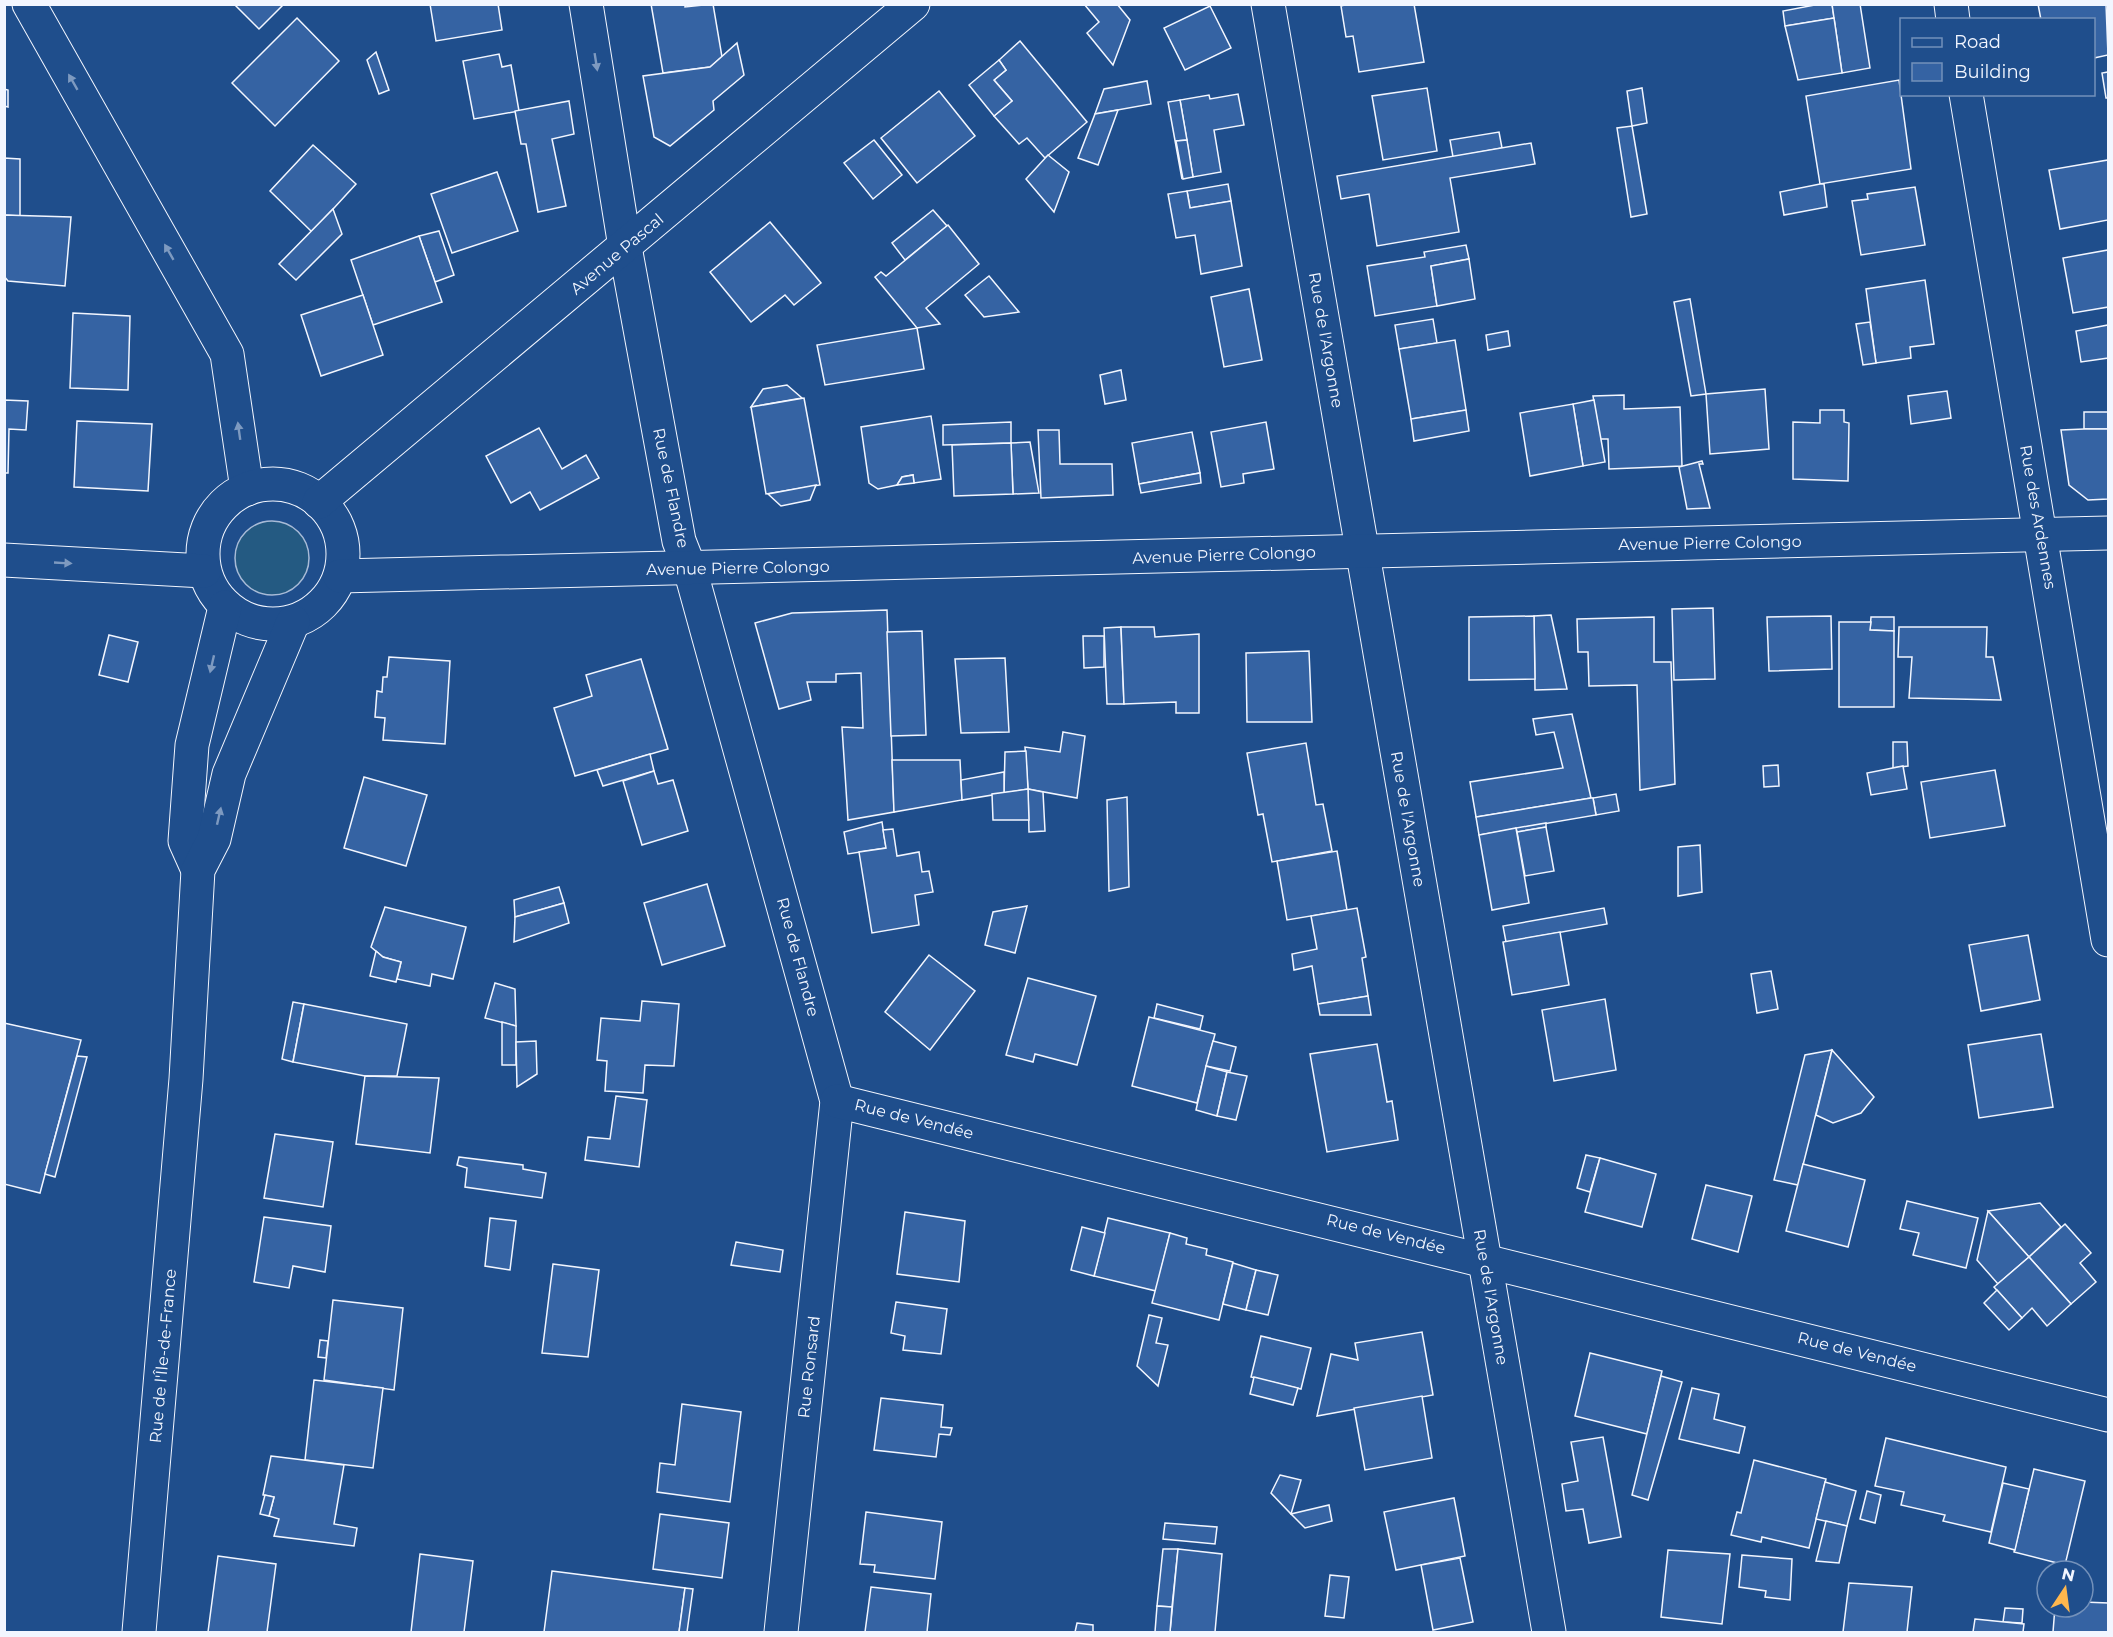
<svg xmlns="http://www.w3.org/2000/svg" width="2113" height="1637" font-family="Montserrat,sans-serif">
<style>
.green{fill:#245a82;stroke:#a8bbd7;stroke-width:1.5}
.building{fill:#3563a3;stroke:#f2f6ff;stroke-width:1.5}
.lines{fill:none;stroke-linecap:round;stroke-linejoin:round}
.street-casing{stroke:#f2f6ff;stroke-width:35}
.street{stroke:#1f4e8c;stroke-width:33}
.oneway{fill:#7e9ac0}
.labels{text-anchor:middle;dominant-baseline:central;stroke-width:4.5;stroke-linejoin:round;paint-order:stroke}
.street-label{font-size:16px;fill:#f2f6ff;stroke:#1f4e8c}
</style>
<rect width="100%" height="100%" fill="#1f4e8c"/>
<circle class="green" cx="272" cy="558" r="37"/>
<g class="building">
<path d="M234,4H284L259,29Z"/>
<path d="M430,4H498L502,30L436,41Z"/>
<path d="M651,4H685V7L713,4L722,57L710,67L663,73Z"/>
<path d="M1084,4H1117L1130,20L1113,65L1087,33L1099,22Z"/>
<path d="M1348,4H1414L1424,62L1359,72L1353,36L1346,37L1341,6Z"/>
<path d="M1820,4H1832L1834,18L1785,26L1783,11Z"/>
<path d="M1832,4H1860L1870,68L1842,73Z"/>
<path d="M2038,4H2106L2108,55L2094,58V20H2041Z"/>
<path d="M1210,6L1231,48L1185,70L1164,28Z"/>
<path d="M297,18L339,61L275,126L232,83Z"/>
<path d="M1834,18L1842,73L1798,80L1785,26Z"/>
<path d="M1020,41L1087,122L1045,158L1027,138L1019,144L994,116L1012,101L994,80L1006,70L999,60Z"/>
<path d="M737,43L744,75L713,101L714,110L670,146L654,137L643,76L710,67Z"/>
<path d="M376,52L389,90L379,94L367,60Z"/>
<path d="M499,54L502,67L511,65L519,111L474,119L463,61Z"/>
<path d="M999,60L1006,70L994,80L1012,101L994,116L969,85Z"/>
<path d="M2108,72V98H2106L2102,73Z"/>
<path d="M1899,80L1911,169L1820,184L1806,96Z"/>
<path d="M1147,81L1151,104L1095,114L1104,89Z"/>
<path d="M1427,88L1437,151L1383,160L1372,96Z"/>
<path d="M1642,88L1647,123L1632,126L1627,91Z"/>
<path d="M4,89L8,90V107L4,106Z"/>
<path d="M939,91L975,136L917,183L881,138Z"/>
<path d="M1238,94L1244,125L1214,130L1221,172L1193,177L1180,100L1209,95L1210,99Z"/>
<path d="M1180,100L1187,140L1176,141L1182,179L1168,102Z"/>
<path d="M569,101L574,134L552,139L566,206L538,212L526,144H521L515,111Z"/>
<path d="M1118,110L1098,165L1078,158L1095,114Z"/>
<path d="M1632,126L1647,214L1631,217L1617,128Z"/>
<path d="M1499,132L1502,148L1453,157L1450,140Z"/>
<path d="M874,140L902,175L873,199L844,163Z"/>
<path d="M1187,140L1193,177L1183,179L1176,141Z"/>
<path d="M1531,143L1535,164L1450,178L1459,232L1377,246L1369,194L1341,199L1337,176Z"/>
<path d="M313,145L356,184L312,232L270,191Z"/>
<path d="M1048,155L1069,172L1054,212L1026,179Z"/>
<path d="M4,158L20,159V216L4,215Z"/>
<path d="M2108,160V220L2060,229L2049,170Z"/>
<path d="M497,172L518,231L452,253L431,194Z"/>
<path d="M1228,184L1231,201L1190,208L1187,191Z"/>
<path d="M1820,184H1824L1827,207L1784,215L1780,192Z"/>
<path d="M1915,187L1925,245L1861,255L1852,201L1868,199L1867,194Z"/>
<path d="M1187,191L1190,208L1231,201L1242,266L1201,274L1195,235L1176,238L1168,194Z"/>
<path d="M333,209L342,234L296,280L279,264Z"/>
<path d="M933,210L947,226L905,260L892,243Z"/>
<path d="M4,215L71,217L65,286L8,281L4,276Z"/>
<path d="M770,222L821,283L794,305L785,295L751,322L710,272Z"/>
<path d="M948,225L979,264L926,308L940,324L917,328L875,277L881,272L886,276Z"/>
<path d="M439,231L454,275L435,282L419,236Z"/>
<path d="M419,236L442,302L373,325L351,260Z"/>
<path d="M1466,245L1469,259L1431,266L1437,306L1375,316L1367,266L1425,257L1424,252Z"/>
<path d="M2108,250V307L2073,313L2063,258Z"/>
<path d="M1469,259L1475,299L1437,306L1431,266Z"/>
<path d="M989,276L1019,312L984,317L965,295Z"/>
<path d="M1925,280L1934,344L1910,347L1911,358L1876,363L1866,289Z"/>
<path d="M1249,289L1262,360L1224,367L1211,297Z"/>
<path d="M363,295L383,355L321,376L301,315Z"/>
<path d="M1690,299L1706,394L1691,396L1674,302Z"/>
<path d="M73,313L130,316L128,390L70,388Z"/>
<path d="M1433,319L1437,343L1399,349L1395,325Z"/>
<path d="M1870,322L1876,363L1863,365L1856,324Z"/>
<path d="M2108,325V358L2081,362L2076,331Z"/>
<path d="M917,328L924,369L825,385L817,345Z"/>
<path d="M1508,331L1510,346L1488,350L1486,335Z"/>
<path d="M1455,340L1466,410L1411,419L1399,349Z"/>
<path d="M1121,370L1126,400L1105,404L1100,375Z"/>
<path d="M787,385L802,398L751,407L763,389Z"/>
<path d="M1765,389L1769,449L1710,454L1706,394Z"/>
<path d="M1947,391L1951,418L1911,424L1908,396Z"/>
<path d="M1624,395V409L1680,407L1682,466L1609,469L1608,439H1600L1593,396Z"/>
<path d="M804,398L820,485L766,494L751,407Z"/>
<path d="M4,400L28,401L26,430L9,429L8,473H4Z"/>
<path d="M1594,400L1605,462L1583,466L1573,404Z"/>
<path d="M1573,404L1583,466L1530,476L1520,413Z"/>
<path d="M1466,410L1469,431L1414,441L1411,419Z"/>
<path d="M1820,410H1844V422L1849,423L1848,481L1793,479V422L1820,423Z"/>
<rect x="2084" y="412" width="24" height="17"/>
<path d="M931,416L941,479L914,483L913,475L902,477L897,485L878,489L869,483L861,427Z"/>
<path d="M77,421L152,424L148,491L74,487Z"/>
<path d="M1011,422V443L943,445V425Z"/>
<path d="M1266,422L1274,469L1243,474L1244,483L1221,487L1211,432Z"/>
<path d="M539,428L562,469L586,455L599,478L540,510L530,492L511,503L486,456Z"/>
<path d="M2084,429H2108V499L2088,500L2069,485L2061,430Z"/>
<path d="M1038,430H1059L1060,464H1112L1113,495L1041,498Z"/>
<path d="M1192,432L1200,473L1139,484L1132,443Z"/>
<path d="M1030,442L1039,493L1013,494L1011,443Z"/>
<path d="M1011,443L1013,494L954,496L952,445Z"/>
<path d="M1702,461L1703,464H1699L1710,508L1687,509L1679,467Z"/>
<path d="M1200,473L1201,483L1141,493L1139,484Z"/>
<path d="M913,475L914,483L897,485L902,477Z"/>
<path d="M816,485L810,500L781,506L768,494Z"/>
<path d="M1713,608L1715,679L1674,680L1672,609Z"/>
<path d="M887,610L894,812L848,820L842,727L863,728L861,673L836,674V682H807L811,700L779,709L755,623L792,613Z"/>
<path d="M1551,615L1567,689L1535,690L1534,616Z"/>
<path d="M1534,616L1535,679L1469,680V617Z"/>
<path d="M1831,616L1832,669L1769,671L1767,617Z"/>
<path d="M1654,617V662H1671L1675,784L1640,790L1637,685L1589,686L1588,652H1578L1577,619Z"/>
<path d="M1871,617H1894V631L1870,630Z"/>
<path d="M1839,622H1871L1870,630L1894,631V707H1839Z"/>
<path d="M1121,627L1124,704H1107L1104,628Z"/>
<path d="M1121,627H1154L1155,637L1199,634V713H1176V702L1124,704Z"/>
<path d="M1899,627H1987L1986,657H1993L2001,700L1909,698L1912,657H1898Z"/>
<path d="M922,631L926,735L891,736L887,632Z"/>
<path d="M109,635L138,642L128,682L99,675Z"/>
<path d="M1083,636H1104V667L1084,668Z"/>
<path d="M1309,651L1312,722H1247L1246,653Z"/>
<path d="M389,657L450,661L445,744L383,740L385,718L375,717L377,691L382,692L383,677H387Z"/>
<path d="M1005,658L1009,732L961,733L955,659Z"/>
<path d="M641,659L668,749L575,776L554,708L592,696L586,675Z"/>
<path d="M1572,714L1591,798L1476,817L1470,782L1563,768L1554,732L1536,735L1533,719Z"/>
<path d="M1063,732L1085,736L1077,798L1028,789L1025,747L1060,752Z"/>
<path d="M1893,742H1907L1908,766L1893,768Z"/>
<path d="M1306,743L1316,805L1323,804L1332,851L1272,862L1263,814L1258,815L1247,753Z"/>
<path d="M1026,751L1028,789L1004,793L1005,752Z"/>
<path d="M650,754L654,771L603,786L597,770Z"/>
<path d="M892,760H960L962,800L894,812Z"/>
<path d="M1778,765L1779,786L1764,787L1763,766Z"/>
<path d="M1903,766L1907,789L1871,795L1867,773Z"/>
<path d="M1995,770L2005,826L1930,838L1921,782Z"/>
<path d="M654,771L658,784L673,780L688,831L642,845L623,781Z"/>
<path d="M1004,772V793L962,800L961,780Z"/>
<path d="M364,777L427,795L406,866L344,848Z"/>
<path d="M1028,789L1043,792L1045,831L1029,832Z"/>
<path d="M1028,789L1029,820H993L992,794Z"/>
<path d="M1616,794L1619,811L1596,815L1593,798Z"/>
<path d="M1127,797L1129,887L1109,891L1107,800Z"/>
<path d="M1591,798H1593L1596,815L1479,835L1476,817Z"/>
<path d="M882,822L886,848L848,854L844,832Z"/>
<path d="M1546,823V827L1517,832L1516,828Z"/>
<path d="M1546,827L1554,871L1525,876L1517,832Z"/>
<path d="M1516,828L1529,903L1492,910L1479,835Z"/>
<path d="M893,829L897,856L919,852L922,872L929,871L933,892L915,895L919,925L872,933L859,852L886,848L883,830Z"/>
<path d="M1700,845L1702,892L1678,896V847Z"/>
<path d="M1337,851L1347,910L1287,920L1277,861Z"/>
<path d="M707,884L725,946L662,965L644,903Z"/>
<path d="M559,887L564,903L515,917L514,900Z"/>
<path d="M564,903L569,923L514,942L515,917Z"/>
<path d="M1027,906L1015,953L985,945L993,912Z"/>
<path d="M385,907L466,927L453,979L432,974L430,986L397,979L401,962L383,957L371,947Z"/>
<path d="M1357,908L1366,957L1362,958L1368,996L1318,1004L1312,966L1294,970L1292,954L1317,949L1311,916Z"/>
<path d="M1604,908L1607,924L1506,942L1503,926Z"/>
<path d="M1560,932L1569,985L1512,995L1503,942Z"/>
<path d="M2028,935L2040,1000L1981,1011L1969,945Z"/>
<path d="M376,951L383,957L401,962L396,982L370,976Z"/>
<path d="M929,955L975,991L930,1050L885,1012Z"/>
<path d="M1771,971L1778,1009L1757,1013L1751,974Z"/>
<path d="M1028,978L1096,996L1077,1065L1035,1054L1033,1062L1006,1055Z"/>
<path d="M495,983L515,989L516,1026L485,1018Z"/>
<path d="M1368,996L1371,1015H1320L1318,1004Z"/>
<path d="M1605,999L1616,1070L1554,1081L1542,1010Z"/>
<path d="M642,1001L679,1004L674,1066L645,1065L643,1093L605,1091L607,1061L597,1060L601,1018L640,1021Z"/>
<path d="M293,1002L304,1004L293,1062L282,1059Z"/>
<path d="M304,1004L407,1024L397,1076H365L293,1062Z"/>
<path d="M1157,1004L1203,1016L1200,1029L1154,1018Z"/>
<path d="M1149,1017L1215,1034L1197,1103L1132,1086Z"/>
<path d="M502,1022L516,1026V1065H502Z"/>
<path d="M4,1023L81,1040L40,1193L4,1184Z"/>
<path d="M2041,1034L2053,1107L1979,1118L1968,1045Z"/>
<path d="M536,1041L537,1074L517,1087L516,1042Z"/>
<path d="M1213,1041L1236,1047L1230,1071L1206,1066Z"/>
<path d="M1377,1044L1387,1102L1392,1101L1398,1140L1327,1152L1310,1054Z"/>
<path d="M1832,1050L1798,1185L1774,1180L1805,1055Z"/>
<path d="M1832,1050L1874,1097L1861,1113L1833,1123L1816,1115Z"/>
<path d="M77,1056L87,1057L55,1177L45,1174Z"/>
<path d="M1206,1066L1227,1072L1217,1116L1196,1110Z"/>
<path d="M1227,1072L1247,1076L1236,1120L1217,1116Z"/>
<path d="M365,1076L439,1078L430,1153L356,1144Z"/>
<path d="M616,1096L647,1100L639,1167L585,1160L588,1137L610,1139Z"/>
<path d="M275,1134L333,1142L323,1207L264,1198Z"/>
<path d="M1586,1155L1600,1158L1590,1192L1577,1188Z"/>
<path d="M459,1157L523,1165V1169L546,1173L542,1198L465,1187L467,1168L457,1165Z"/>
<path d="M1600,1158L1656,1174L1642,1227L1585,1212Z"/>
<path d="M1803,1164L1865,1180L1848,1247L1786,1231Z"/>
<path d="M1706,1185L1752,1196L1738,1252L1692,1239Z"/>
<path d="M1907,1201L1978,1218L1966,1268L1913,1255L1919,1233L1900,1229Z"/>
<path d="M2040,1203L2061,1227L2029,1257L1988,1211Z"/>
<path d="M1988,1211L2029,1257L1998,1284L1977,1260Z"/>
<path d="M905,1212L965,1221L959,1282L897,1274Z"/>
<path d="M264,1217L331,1226L325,1272L293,1266L289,1288L254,1282Z"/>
<path d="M490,1218L516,1221L510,1270L485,1266Z"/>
<path d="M1108,1218L1170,1233L1156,1291L1094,1276Z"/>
<path d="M2065,1224L2091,1253L2080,1263L2096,1282L2071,1304L2029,1257Z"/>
<path d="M1082,1227L1105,1233L1094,1276L1071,1270Z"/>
<path d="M1170,1233L1187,1238L1186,1244L1207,1249L1206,1255L1233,1262L1219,1320L1152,1303Z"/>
<path d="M736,1242L783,1250L780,1272L731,1265Z"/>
<path d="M2029,1257L2071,1304L2047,1326L2032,1308L2022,1318L1994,1287Z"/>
<path d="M1233,1263L1256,1270L1246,1310L1223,1304Z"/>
<path d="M553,1264L599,1270L588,1357L542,1353Z"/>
<path d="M1256,1270L1278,1275L1268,1315L1246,1310Z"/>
<path d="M1997,1290L2022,1318L2009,1330L1984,1303Z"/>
<path d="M333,1300L403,1308L394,1390L324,1380Z"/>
<path d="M896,1302L947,1309L941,1354L903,1350L905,1336L891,1333Z"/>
<path d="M1149,1315L1162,1318L1156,1343L1168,1345L1158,1386L1137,1366Z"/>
<path d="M1422,1332L1433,1395L1317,1416L1331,1354L1358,1360L1355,1343Z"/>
<path d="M1261,1336L1311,1348L1301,1389L1251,1377Z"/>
<path d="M320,1340L328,1341L326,1358L318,1357Z"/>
<path d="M1590,1353L1662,1371L1647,1434L1575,1416Z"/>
<path d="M1661,1376L1682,1382L1648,1500L1632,1495Z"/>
<path d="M1254,1377L1298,1388L1293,1405L1250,1394Z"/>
<path d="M314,1380L383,1388L373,1468L305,1460Z"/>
<path d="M1692,1388L1719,1394L1714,1419L1745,1427L1739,1453L1679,1439Z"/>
<path d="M1422,1396L1432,1458L1365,1470L1354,1408Z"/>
<path d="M881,1398L943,1405L941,1427L952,1428L950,1435L939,1434L936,1457L874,1450Z"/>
<path d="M682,1404L741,1412L730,1502L657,1492L660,1463L675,1465Z"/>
<path d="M1603,1437L1621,1537L1589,1543L1583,1509L1566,1511L1562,1484L1578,1481L1571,1442Z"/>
<path d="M1886,1438L2006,1467L1991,1532L1943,1521L1945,1515L1901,1505L1904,1492L1875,1486Z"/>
<path d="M271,1456L344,1465L334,1524L357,1528L354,1546L274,1536L279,1519L269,1516L274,1497L263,1495Z"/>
<path d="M1754,1460L1826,1479L1809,1548L1762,1537L1761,1542L1731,1535L1737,1512L1741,1513Z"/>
<path d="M2034,1469L2085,1481L2065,1565L2014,1552Z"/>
<path d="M1280,1475L1301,1480L1291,1514L1271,1493Z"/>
<path d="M1825,1482L1856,1491L1847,1526L1816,1519Z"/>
<path d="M2003,1483L2029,1489L2015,1550L1989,1543Z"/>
<path d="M1867,1491L1881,1495L1875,1523L1860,1519Z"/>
<path d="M265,1495L274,1497L269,1516L260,1514Z"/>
<path d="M1454,1498L1465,1556L1396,1570L1384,1512Z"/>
<path d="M1329,1505L1332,1521L1305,1528L1291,1514Z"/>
<path d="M866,1512L942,1522L935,1579L874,1572L875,1565L860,1564Z"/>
<path d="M660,1514L729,1523L722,1578L653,1569Z"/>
<path d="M1826,1521L1847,1526L1839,1563L1816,1561Z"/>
<path d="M1165,1523L1217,1527L1215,1544L1163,1539Z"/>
<path d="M1163,1549H1178L1172,1607L1157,1606Z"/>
<path d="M1178,1549L1222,1554L1215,1632H1170Z"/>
<path d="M1668,1550L1730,1554L1722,1624L1661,1617Z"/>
<path d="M420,1554L473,1561L464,1632H411Z"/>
<path d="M1742,1555L1792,1559L1790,1600L1765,1597L1766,1591L1739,1587Z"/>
<path d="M218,1556L276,1564L267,1632H208Z"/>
<path d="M1460,1558L1473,1622L1433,1630L1421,1565Z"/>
<path d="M552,1571L685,1588L679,1632H544Z"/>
<path d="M1330,1575L1349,1577L1344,1618L1325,1616Z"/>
<path d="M1849,1583L1912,1587L1907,1632H1843Z"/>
<path d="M871,1587L931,1594L927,1632H865Z"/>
<path d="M685,1588L693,1589L687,1632H679Z"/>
<path d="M2083,1602L2108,1603V1632H2053L2055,1607H2083Z"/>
<path d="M1157,1606L1172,1607L1170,1632H1155Z"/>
<path d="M2005,1608L2023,1609L2022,1623L2003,1622Z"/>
<path d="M1975,1619L2024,1624L2023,1632H1973Z"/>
<path d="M1077,1623L1093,1625V1632H1075Z"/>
</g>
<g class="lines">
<defs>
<g id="street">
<path d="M29,4L227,354L247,489"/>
<path d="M586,4L625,247L679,541L690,569L837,1101L781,1632"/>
<path d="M1268,4L1549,1632"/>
<path d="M1951,4L1953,20"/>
<path d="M1966,94L2108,940"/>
<circle cx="273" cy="554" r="70"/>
<path d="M319,502L913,4"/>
<path d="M4,560L204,571"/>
<path d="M340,576L2108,533"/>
<path d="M198,870L185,841L192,745L225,607"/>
<path d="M837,1101L2108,1415"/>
<path d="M139,1632L186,1079L198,870L214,839L229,774L293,622"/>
</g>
</defs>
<use href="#street" class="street-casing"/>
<use href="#street" class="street"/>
</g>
<defs><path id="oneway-solid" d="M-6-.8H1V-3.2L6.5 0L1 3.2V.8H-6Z" transform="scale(1.5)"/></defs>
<g class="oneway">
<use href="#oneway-solid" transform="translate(596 62) rotate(81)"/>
<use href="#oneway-solid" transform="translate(73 82) rotate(-120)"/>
<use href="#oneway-solid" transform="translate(169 252) rotate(-120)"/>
<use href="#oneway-solid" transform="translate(239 431) rotate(-98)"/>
<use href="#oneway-solid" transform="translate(63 563) rotate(3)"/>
<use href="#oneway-solid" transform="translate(212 664) rotate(103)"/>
<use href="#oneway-solid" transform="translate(219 816) rotate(-77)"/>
</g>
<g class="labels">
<g class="street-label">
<text transform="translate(617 254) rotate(-40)">Avenue Pascal</text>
<text transform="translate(1326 340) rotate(80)">Rue de l'Argonne</text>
<text transform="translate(671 488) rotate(78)">Rue de Flandre</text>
<text transform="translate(2038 517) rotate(80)">Rue des Ardennes</text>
<text transform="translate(1710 543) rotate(-1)">Avenue Pierre Colongo</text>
<text transform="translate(1224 555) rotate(-2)">Avenue Pierre Colongo</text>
<text transform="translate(738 568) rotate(-1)">Avenue Pierre Colongo</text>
<text transform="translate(1408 819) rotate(80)">Rue de l'Argonne</text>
<text transform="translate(798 957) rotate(75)">Rue de Flandre</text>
<text transform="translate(914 1119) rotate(14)">Rue de Vendée</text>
<text transform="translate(1386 1234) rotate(14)">Rue de Vendée</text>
<text transform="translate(1491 1297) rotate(80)">Rue de l'Argonne</text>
<text transform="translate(1857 1352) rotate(14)">Rue de Vendée</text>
<text transform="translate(163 1356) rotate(-85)">Rue de l'Île-de-France</text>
<text transform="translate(809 1367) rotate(-84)">Rue Ronsard</text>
</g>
</g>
<rect width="2113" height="1637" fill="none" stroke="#f2f6ff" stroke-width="12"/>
<rect x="1900" y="18" width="195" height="78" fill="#1f4e8c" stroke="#7391ba" stroke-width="1.5"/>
<rect x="1912" y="38" width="30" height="9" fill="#1f4e8c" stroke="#7391ba" stroke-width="1.5"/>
<text x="1954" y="48" font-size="18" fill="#f2f6ff">Road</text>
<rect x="1912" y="63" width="30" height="18" fill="#3563a3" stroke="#7391ba" stroke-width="1.5"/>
<text x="1954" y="78" font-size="18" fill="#f2f6ff">Building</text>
<g transform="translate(2065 1589) rotate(13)"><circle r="28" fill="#1f4e8c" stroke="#7391ba" stroke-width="1.5"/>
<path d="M0-4.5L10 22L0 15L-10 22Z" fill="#ffb74d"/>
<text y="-9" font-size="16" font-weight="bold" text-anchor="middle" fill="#f2f6ff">N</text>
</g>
</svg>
